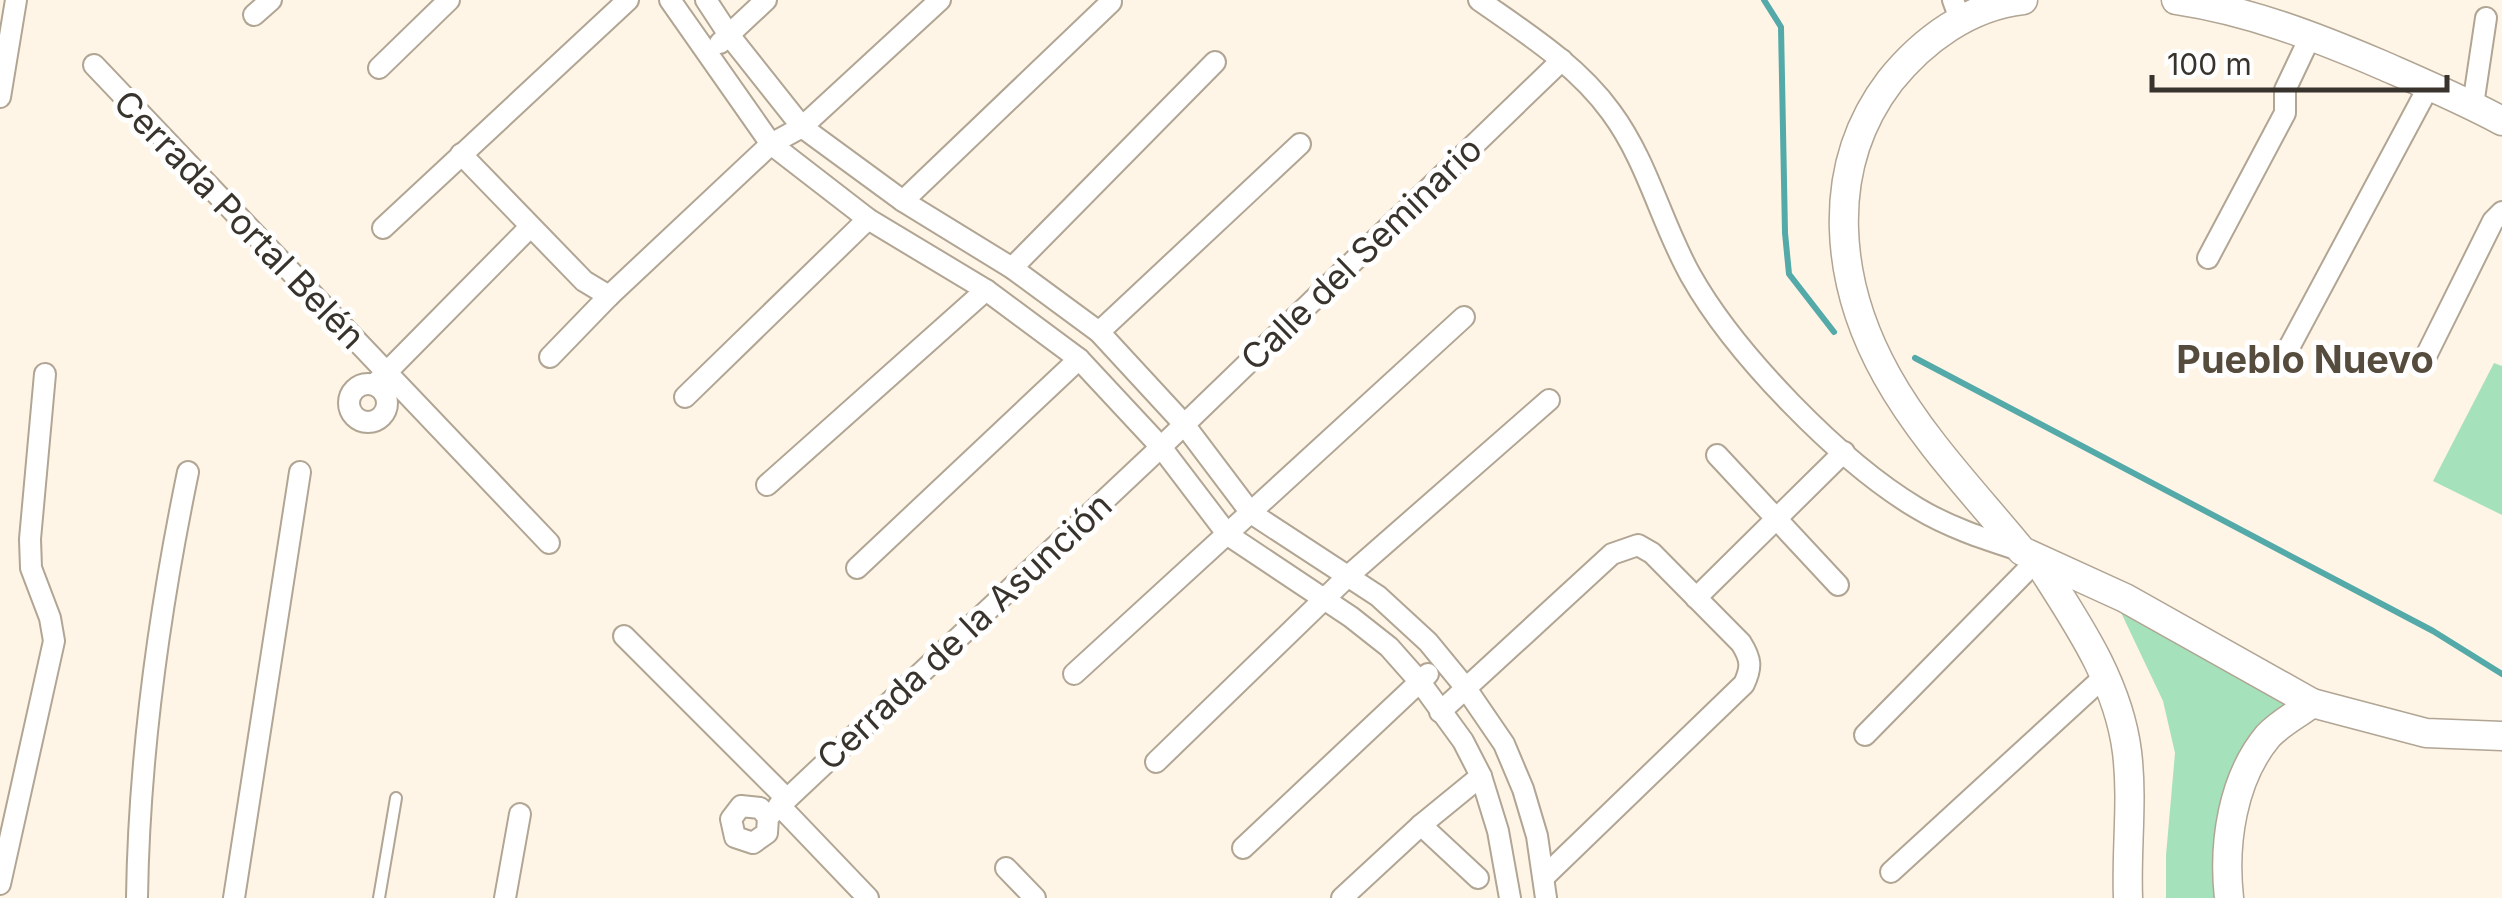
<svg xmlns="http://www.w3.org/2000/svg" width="2502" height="898" font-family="Inter,sans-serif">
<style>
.green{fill:#a5e2bc}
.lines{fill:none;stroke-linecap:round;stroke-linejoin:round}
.stream{stroke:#54a9a9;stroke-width:6}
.lane-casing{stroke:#b1a594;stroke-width:14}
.street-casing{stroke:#b1a594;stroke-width:24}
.secondary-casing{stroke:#b1a594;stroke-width:31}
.lane{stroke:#fff;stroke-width:10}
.street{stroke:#fff;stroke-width:20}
.secondary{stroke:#fff;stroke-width:28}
.labels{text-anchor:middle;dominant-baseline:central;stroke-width:10;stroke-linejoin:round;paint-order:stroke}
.street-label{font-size:35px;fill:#38332c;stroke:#fff}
.neighbourhood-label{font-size:38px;font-weight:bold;fill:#564c3d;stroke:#fff}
</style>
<rect width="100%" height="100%" fill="#fff5e6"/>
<g class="green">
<path d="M2494,363L2502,366V515L2433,481Z"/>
<path d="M2116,602L2296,703L2249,768L2236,898H2166V855L2175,753L2163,701Z"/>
</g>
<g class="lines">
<g class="stream">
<path d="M1764,0L1781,27L1785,233L1789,274L1834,332"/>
<path d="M1915,358L2433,631L2502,674"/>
</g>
<defs>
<path id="lane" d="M379,898L396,798"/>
<g id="street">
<path d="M670,0L771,144L868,219L986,290L1079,359L1161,447L1228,535L1351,617L1389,647L1420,682L1463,741L1481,776L1498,831L1510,898"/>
<path d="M706,0L729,35L802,127L903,201L1012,268L1099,332L1183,423L1251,513L1378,596L1428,642L1465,687L1504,744L1523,789L1537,836L1546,898"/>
<path d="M1479,0C1526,33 1577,65 1611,112C1648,162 1661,223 1691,276C1735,354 1840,462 1917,508C1950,528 1985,539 2022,551"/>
<path d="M1953,0L1960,19"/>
<path d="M254,15L271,0"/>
<path d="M720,43L766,0"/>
<path d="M94,65L549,543"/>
<path d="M379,68L449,0"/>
<path d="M0,97L16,0"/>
<path d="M2473,105L2486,18"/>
<path d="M461,154L584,281L609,296"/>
<path d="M903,201L1111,2"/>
<path d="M383,228L628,0"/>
<path d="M2208,258L2285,113V90L2311,35"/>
<path d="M1012,268L1215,62"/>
<path d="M1099,332L1300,144"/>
<path d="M2285,355L2429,86"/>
<path d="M550,357L609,296L771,144L802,127L940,0"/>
<path d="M2423,362L2493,221L2502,212"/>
<circle cx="368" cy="403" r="19"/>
<path d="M375,384L530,227"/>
<path d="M685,397L868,219"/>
<path d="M1717,455L1838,585"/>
<path d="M767,485L986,290"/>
<path d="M857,568L1079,359"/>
<path d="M1696,598L1844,452"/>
<path d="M624,636L786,798"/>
<path d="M1074,674L1464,317"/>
<path d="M1440,712L1612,554L1638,545L1652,553L1741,643C1751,659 1752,667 1744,684L1544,877"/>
<path d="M1865,735L2037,560"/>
<path d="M1156,762L1347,577L1549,400"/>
<path d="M779,805L868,898"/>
<path d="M741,806L760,808L768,817L767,833L753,843L735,837L731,819Z"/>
<path d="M768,817L1161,447L1562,60"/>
<path d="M1421,825L1478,878"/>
<path d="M1243,848L1428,674"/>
<path d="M1006,868L1035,898"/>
<path d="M1891,872L2106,675"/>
<path d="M0,884L54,641L50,618L31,568L30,539L45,374"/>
<path d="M137,898C139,754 159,612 188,472"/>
<path d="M234,898L300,472"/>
<path d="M505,898L520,814"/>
<path d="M1342,898L1421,825L1481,776"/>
</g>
<g id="secondary">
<path d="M2023,0C1969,6 1923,40 1890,81C1823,169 1835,283 1887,376C1922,439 1976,495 2022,551L2125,598L2312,703L2426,733L2502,736"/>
<path d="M2176,0C2249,11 2314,36 2382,65C2423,83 2463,100 2502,121"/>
<path d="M2037,560C2075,620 2118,680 2127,752C2133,801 2126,849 2128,898"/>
<path d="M2229,898C2223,844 2232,779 2268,736C2280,723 2298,714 2312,703"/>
</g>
</defs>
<use href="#lane" class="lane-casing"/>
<use href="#street" class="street-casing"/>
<use href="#secondary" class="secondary-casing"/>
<use href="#lane" class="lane"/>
<use href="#street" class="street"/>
<use href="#secondary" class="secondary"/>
</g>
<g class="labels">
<g class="street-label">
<text transform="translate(240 219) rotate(46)">Cerrada Portal Belén</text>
<text transform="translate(1361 253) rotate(-44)">Calle del Seminario</text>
<text transform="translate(964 631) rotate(-43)">Cerrada de la Asunción</text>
</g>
<g class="neighbourhood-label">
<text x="2305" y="359">Pueblo Nuevo</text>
</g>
</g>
<path d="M2152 75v15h295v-15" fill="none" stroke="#38332c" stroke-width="5"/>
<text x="2167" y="75" font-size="30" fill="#38332c" stroke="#ffffff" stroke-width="8" paint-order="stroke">100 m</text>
</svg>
